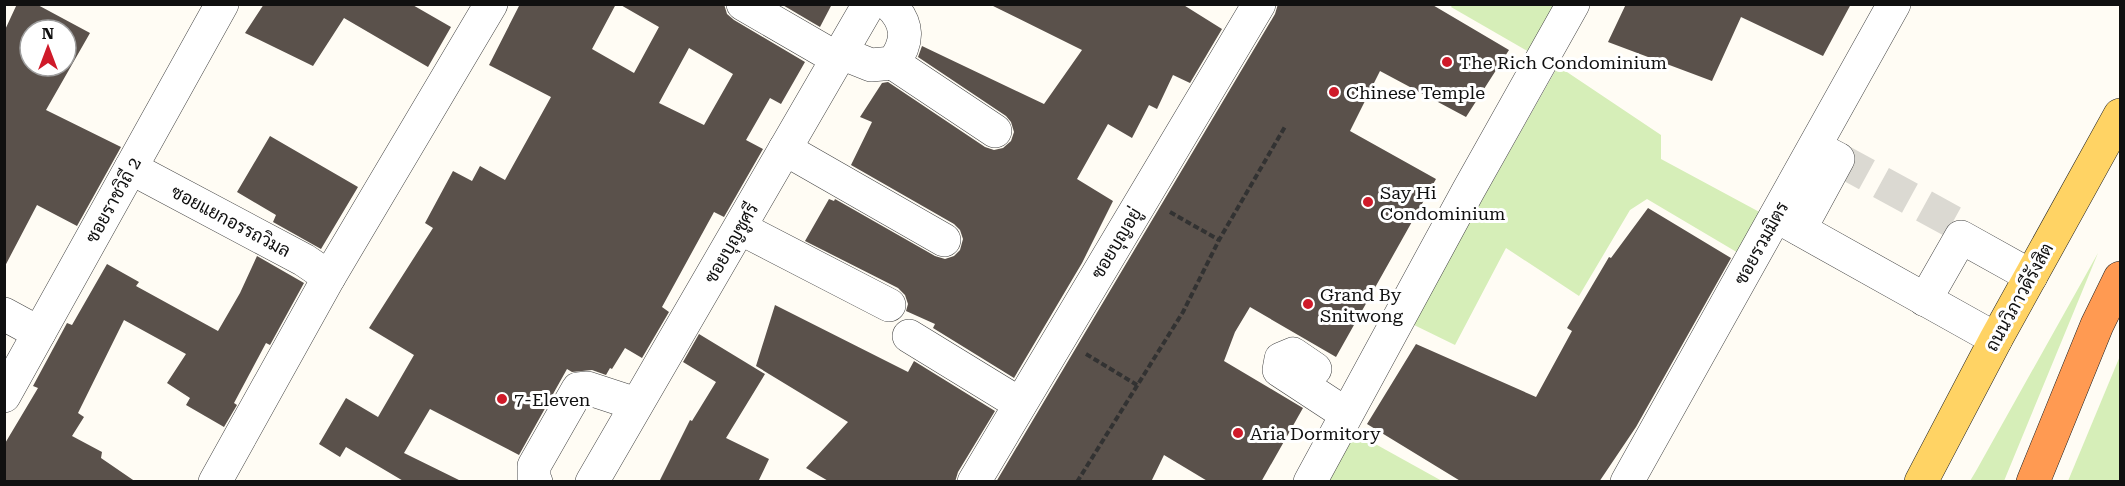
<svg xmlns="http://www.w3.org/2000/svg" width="2125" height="486" font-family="'Roboto Serif',Sarabun,serif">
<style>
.green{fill:#d6eeb8}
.building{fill:#5a514b;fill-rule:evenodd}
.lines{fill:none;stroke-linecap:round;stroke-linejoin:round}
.minor-tunnel{stroke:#dbd9d2;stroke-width:33;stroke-dasharray:33 16;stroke-linecap:butt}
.minor-casing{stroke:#434343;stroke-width:34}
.major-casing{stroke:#212121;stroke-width:34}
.highway-casing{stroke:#212121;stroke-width:34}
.path{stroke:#323232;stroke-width:4;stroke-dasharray:6 3;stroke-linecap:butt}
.minor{stroke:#fff;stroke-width:33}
.major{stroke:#ffd364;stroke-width:33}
.highway{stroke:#ff9a52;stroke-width:33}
.poi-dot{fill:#cf1a29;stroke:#fff;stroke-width:2}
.labels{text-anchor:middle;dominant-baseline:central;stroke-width:6;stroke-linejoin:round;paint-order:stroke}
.poi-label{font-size:18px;fill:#101010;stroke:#fff;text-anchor:start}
.street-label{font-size:18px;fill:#101010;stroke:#fff}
</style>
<rect width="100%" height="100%" fill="#fffcf4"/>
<g class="green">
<path d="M1453,4L1561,5L1536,56L1451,7Z"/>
<path d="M1558,66L1661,135V159L1765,215L1745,257L1647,199L1630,210L1579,296L1506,248L1455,345L1412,324Z"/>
<path d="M2098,253L2004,481H1970L1976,471Z"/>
<path d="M2120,356V481H2068Z"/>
<path d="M1350,430L1442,481L1323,482Z"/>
</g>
<g class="building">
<path d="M17,4H36L90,33L46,110L121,147L77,226L37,205L4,268V32ZM30,30H66V66H30Z"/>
<path d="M264,4H411L451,27L428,67L344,18L313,66L245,33Z"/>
<path d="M520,4H616L592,49L634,73L659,27L619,4H724L727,14L734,20L805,62L781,104L770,98L746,140L763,149L724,217L714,212L662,307L669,312L642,358L625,348L612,369L610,368L606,375L592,370L572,372L567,369L519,455L430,409L404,453L463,482H405L346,447L340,457L319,444L346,398L378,417L414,355L369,328L433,228L425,223L453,171L472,181L480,166L505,180L551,97L489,65ZM689,48L733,74L704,125L659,103Z"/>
<path d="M781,4H832L820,27Z"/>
<path d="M989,4H1182L1222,29L1190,83L1173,75L1157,109L1149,105L1132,138L1108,124L1077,179L1113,201L1082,263L1014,378L933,328L935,324L906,311L908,304L905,295L898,288L805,241L829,199L834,201L835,199L935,256L945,259L954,256L960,250L963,239L960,230L954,224L851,165L872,122L860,117L882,83L888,82L985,147L994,150L1003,148L1011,141L1014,132L1011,122L1006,116L918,57L922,46L1044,104L1082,50Z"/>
<path d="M1278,4H1431L1509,50L1466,117L1380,71L1350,131L1436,179L1336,357L1250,307L1235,332L1224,361L1303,408L1261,482H1209L1164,455L1151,482H996L1275,14Z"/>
<path d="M1626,4H1851L1823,56L1741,17L1712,81L1608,42Z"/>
<path d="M270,136L358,187L321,249L273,222L276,215L237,192Z"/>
<path d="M1648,208L1731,258L1636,427L1599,482H1462L1367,424L1416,344L1536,397L1572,331L1567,328L1609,257L1611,258Z"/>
<path d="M257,256L304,283L270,345L266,343L234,403L237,405L224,427L186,405L190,398L167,383L186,354L124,320L78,413L84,417L72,436L102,452L101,458L136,482H4V445L38,388L33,386L67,323L72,325L107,264L139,282L136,286L218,331L240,293Z"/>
<path d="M775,305L908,372L914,361L995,411L958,472L955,482H830L806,468L848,422L756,366Z"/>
<path d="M699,334L765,374L726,438L769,459L758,482H659L690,420L692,421L716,382L683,362Z"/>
</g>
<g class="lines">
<path class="minor-tunnel" d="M1838,159L1966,229"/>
<defs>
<g id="minor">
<path d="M743,4L838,59"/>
<path d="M841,53L871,65L893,63C909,42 909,23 889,4"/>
<path d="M893,63L995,131"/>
<path d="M785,149L944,240"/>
<path d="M131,168L304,260L329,277"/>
<path d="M1776,216L1996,339"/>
<path d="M740,228L889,305"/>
<path d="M1800,229L1838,159L1815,147"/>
<path d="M1925,300L1961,237L2031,276"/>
<path d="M4,314L39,333"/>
<path d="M909,336L1020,404"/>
<path d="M1315,369L1293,354L1281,359L1279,370L1346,414"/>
<path d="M4,396L222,4"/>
<path d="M215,482L329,277L491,4"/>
<path d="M536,482L534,480V466L578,389L587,388L636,404"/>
<path d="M592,482L869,4"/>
<path d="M974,482L1259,4"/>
<path d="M1310,482L1468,191L1573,4"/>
<path d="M1627,482L1894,4"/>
</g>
<path id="major" d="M1921,482L1996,339L2120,115"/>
<path id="highway" d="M2033,482L2097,325L2120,278"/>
</defs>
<use href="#minor" class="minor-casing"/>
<use href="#major" class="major-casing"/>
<use href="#highway" class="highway-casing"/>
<g class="path">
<path d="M1170,212L1219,240"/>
<path d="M1086,354L1137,385"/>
<path d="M1077,482L1183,312L1219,240L1286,125"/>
</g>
<use href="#minor" class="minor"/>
<use href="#major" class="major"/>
<use href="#highway" class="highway"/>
</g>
<g class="poi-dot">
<circle cx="1447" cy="62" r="6"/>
<circle cx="1334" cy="92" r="6"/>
<circle cx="1368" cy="202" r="6"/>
<circle cx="1308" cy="304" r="6"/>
<circle cx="502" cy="399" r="6"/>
<circle cx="1238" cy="433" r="6"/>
</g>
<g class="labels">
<g class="poi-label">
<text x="1459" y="62">The Rich Condominium</text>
<text x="1346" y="92">Chinese Temple</text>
<text x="1380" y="192">Say Hi<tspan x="1380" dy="21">Condominium</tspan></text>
<text x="1320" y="294">Grand By<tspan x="1320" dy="21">Snitwong</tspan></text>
<text x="514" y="399">7-Eleven</text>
<text x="1250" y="433">Aria Dormitory</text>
</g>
<g class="street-label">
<text transform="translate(113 200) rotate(-61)">ซอยราชวิถี 2</text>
<text transform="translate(231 221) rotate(28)">ซอยแยกอรรถวิมล</text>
<text transform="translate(731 243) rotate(-60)">ซอยบุญชูศรี</text>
<text transform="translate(1116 243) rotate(-59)">ซอยบุญอยู่</text>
<text transform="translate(1761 243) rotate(-61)">ซอยรวมมิตร</text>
<text transform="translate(2019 297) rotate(-61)">ถนนวิภาวดีรังสิต</text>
</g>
</g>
<rect width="2125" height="486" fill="none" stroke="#101010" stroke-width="12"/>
<g transform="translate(48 48)"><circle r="28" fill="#ffffff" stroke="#9f9f9f" stroke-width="1.5"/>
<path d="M0-4.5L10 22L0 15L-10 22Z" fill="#cf1a29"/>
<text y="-9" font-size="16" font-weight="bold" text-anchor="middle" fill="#101010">N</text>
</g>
</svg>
